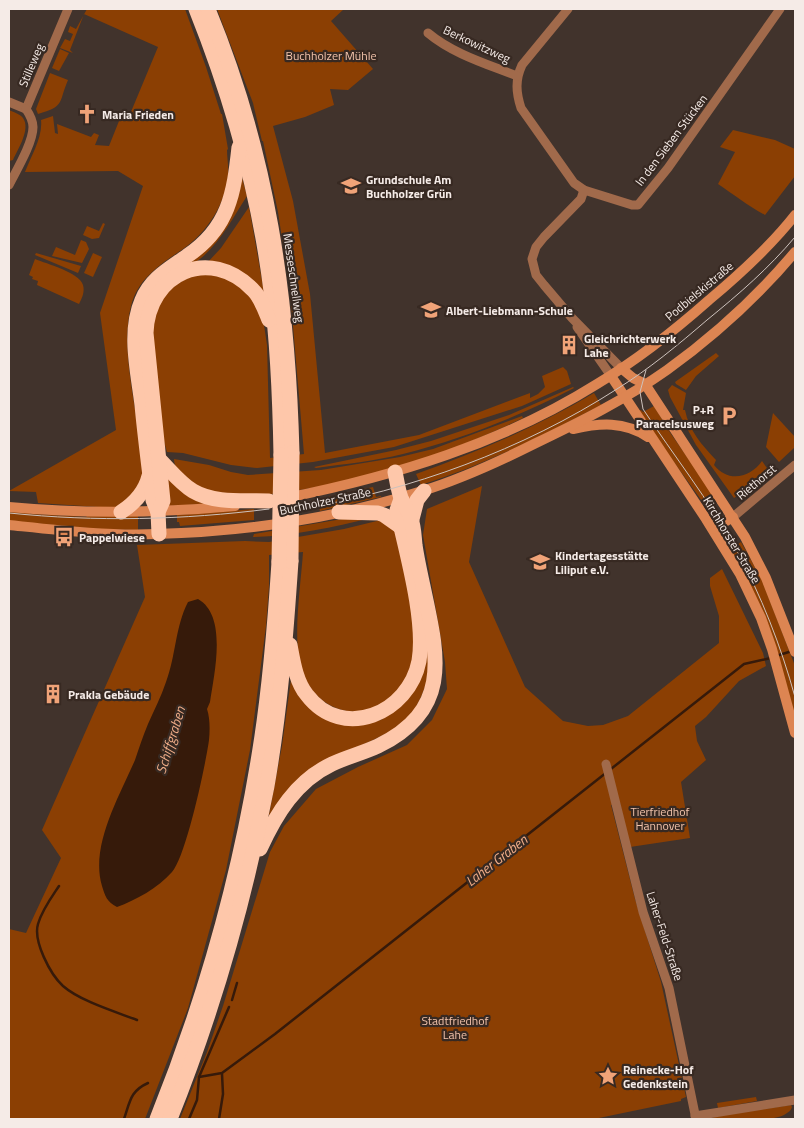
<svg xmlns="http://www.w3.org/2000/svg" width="804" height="1128" font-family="'Titillium Web',sans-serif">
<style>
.green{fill:#8b3f03}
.water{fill:#361a0a}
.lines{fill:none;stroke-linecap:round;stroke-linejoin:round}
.stream{stroke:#361a0a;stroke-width:2.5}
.street{stroke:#a16a4b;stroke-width:9}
.secondary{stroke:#dd8552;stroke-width:10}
.highway{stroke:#fec7aa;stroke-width:15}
.tram{stroke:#cdc2bd;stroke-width:1}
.highway-bridge{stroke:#fec7aa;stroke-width:15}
.labels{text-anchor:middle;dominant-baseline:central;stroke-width:4.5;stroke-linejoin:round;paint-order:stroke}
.street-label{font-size:12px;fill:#f5ebe7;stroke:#372922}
.park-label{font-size:12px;fill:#f2c3ab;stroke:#372922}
.poi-label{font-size:12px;font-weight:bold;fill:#f5ebe7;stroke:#372922;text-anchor:start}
.water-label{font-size:14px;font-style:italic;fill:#f1ad88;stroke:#372922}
</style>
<rect width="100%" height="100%" fill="#41332c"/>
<g class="green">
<path d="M87,9H185L206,67L221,114H222L228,149L227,150C227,158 229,168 228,176C225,205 207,232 183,249C161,264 138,278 131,306C121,345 134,399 140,439C141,448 145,464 144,473C143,481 132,496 128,503L114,508L38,503L36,492L9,491L116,430L100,313L143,186L118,171L25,172C31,156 43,137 41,120L53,116L55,133L58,134L57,124L91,137L94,133L99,135L95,145L109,146L121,116L128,119L158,47L84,14L70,50L73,53L60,48L65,39L70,41L73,34L68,32L70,26L76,29Z"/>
<path d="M217,9H344L331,21L373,69L348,90L330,89L334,105L305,117L273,126L293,201L310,294L325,453L419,435L530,393V398L538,394L545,387L542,376L563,367L567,371L571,384L522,406L394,447L313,462L257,468L231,465L183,453L167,452L162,435L152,347L153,319L166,291L192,275H222L251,293L264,325L267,345L270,458L304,454L290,291L278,212L263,141H262L253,103Z"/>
<path d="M60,49L69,53L59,71L52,68Z"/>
<path d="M50,73L68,80C58,104 65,106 38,114L36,109Z"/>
<path d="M9,110C13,112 20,114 23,118C31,129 18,149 13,160L9,161Z"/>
<path d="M733,130L775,140L795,149V176L765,215C748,206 733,194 718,184L735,152L720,147Z"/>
<path d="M241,174L247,196C232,219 217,249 193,264C181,271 170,274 160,284C132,311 143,354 147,389C149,411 152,432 154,453L151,454L140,345V326L143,309L148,296L162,279L197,255L220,230L235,200Z"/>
<path d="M249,207L264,292L207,263L221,248Z"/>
<path d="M103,223L105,224L99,238L92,239L83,235L87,226L99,231Z"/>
<path d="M81,240L86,242L89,249L82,263L52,256L56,247L75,255Z"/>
<path d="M36,253L81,266L78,273L35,255Z"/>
<path d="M93,253L102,257L93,277L84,273Z"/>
<path d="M35,259C47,264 79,272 83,285C85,292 82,298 79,304L37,285L38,281L32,279L33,277L29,275Z"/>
<path d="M716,353L719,356L696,376L686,390L676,384L675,382Z"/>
<path d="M672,385L686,393L683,410H685C689,431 702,445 716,460L714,465C728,483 750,478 762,461L769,471L734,498L696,445L670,397L668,390Z"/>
<path d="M573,387L574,388C520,416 462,439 403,454C375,461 345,464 316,468L314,467L396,450L431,441L509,415Z"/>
<path d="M594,393L601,405C542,436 484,465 421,485L416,474C478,452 537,427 594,393Z"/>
<path d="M654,406L671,434L718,501L716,503L714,502L707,508L637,411L641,410L643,412Z"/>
<path d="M773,413L795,437V447L779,462L766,447Z"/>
<path d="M522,416L523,418C449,454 368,480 287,492C263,495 235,499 211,494C204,493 196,484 189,480C182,474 174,469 174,459L209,465L231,472L248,475L321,470L400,457L433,449Z"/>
<path d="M166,471L205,504L169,506Z"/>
<path d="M482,486L469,562L525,687L563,721L588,726L603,725L628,716L719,643V616L710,586V578L722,569L763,653L766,666L739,681L706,717L695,726L697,741L706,760L681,782L690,838L630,847L620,803L611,805L635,899L661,982L686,1097L681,1099V1101L594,1119H180L207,1052L223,1006L270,852L284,826L316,789L358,767L407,745L432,720L447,689L445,662L423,535L427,509Z"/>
<path d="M373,487L376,497L381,496V497L320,511L318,501L319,499Z"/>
<path d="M254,509V520L180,526L179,522H177V515Z"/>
<path d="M9,511L30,513V514L86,517L87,516H138V530L99,529L9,521Z"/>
<path d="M374,517C335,527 293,536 253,537L254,534L342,519Z"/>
<path d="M385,519L397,532L414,609V663L393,701C383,704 370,711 360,712C330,713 306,693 300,663C293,634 301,583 303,552L269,555V586L266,626L250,750L226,870L188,1008L145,1119H9V929L26,933L61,858L42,830L145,597L137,545L245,541L269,542L344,529Z"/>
<path d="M741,542L762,580L795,666V717C781,659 759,601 731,549Z"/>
<path d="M428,646V679L421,697L413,713L393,730L371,741L327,760L268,820L282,746L292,672L303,696L358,723L381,720L400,707L412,692Z"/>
<path d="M756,1097L757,1101L718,1108L717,1103Z"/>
<path d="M791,1105L792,1107C791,1110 790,1111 787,1113C776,1123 725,1119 708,1119L718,1116Z"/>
</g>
<path class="water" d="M198,599C228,616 214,674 210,702L207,709C210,718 210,730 209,740C206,763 186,857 172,872C158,888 136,900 117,907C107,902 105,896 102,886C90,846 119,797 135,760C139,748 143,736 148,724C154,710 161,697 166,682C176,656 175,627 188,602Z"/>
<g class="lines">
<g class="stream">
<path d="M776,656L792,651"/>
<path d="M59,886C51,898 42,910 38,924C33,941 50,974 63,986C80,1001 116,1012 137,1020"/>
<path d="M232,1000L237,983"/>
<path d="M199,1077L222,1073L275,1034L744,664L771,658"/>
<path d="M124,1119C130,1102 130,1091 148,1083"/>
<path d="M189,1119L197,1100L199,1077L229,1007"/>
<path d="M219,1119L223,1094L222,1074"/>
</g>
<g class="street">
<path d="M568,9L522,65C515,80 516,92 521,108L574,183L584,190L632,205H638L668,168L780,9"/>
<path d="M428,33C453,54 487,64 517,76"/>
<path d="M9,102L26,109"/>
<path d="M26,109L68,9"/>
<path d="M9,185C16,171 33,143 33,127C33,120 30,115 26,109"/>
<path d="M584,190L581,199L544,237L536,247L532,259L536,275L544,285L572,318L621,368"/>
<path d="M577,327L611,376"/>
<path d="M733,517L795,465"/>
<path d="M606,764L643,912L669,988L696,1119"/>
<path d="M695,1116L795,1100"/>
</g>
<g class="secondary">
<path d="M621,368L633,378L645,384L745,537L766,578L795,652"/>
<path d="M611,376L706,519L740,574L761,618L772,649L795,733"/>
<path d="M573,429C600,423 624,421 648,437"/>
<path d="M286,498C395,476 503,443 597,384C637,360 674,331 709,300C740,274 770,247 795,215"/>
<path d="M9,507C84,514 159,513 235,506"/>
<path d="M9,525C57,530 107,536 156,534C246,532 336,518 422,491C461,479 498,462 534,444C580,422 626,399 667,370C714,336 758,296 795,252"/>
<path d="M713,529L733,517"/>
</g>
<g class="highway">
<path d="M196,9C232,99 259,194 271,291C278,346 280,400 281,455"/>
<path d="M208,9C268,154 288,297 292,453"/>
<path d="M159,459C170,470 180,483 193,491C215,504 245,500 269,501"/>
<path d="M121,512C135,503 145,492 149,476"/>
<path d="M158,512L153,500C149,468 145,437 142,405C138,372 128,332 142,300C151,278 169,269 187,256C229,228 234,193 239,147"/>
<path d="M339,512L378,513L384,515L401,527"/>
<path d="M412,519L417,500L424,491"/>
<path d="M159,534L158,512L163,501L146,333C148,273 210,245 253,290C261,298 265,310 269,320"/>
<path d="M290,645C293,661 296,682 307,695C343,742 409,713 419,661C426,620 406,551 397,510L401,499"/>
<path d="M260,849C276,814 296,781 332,764C347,757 363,753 378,746C454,709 437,653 423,586C420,572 417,559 415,545C414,536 414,527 411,519C409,512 404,505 401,498C398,490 397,481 395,472"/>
<path d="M157,1119C205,1000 240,876 260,749C270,687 275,624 279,562"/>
<path d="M170,1119C213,1012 245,900 267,786C280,712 286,636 291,561"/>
</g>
<g class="tram">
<path d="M646,370L640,392L643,409C674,456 709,500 736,549C761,595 781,646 795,697"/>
<path d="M301,509C412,490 522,450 617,389C649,369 678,345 707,320C739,294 769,268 795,237"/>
<path d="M9,513C96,522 183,520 269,509"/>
</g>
<g class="highway-bridge">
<path d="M291,561L292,453"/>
<path d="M279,562L281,455"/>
</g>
</g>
<defs>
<symbol id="church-bare" viewBox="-9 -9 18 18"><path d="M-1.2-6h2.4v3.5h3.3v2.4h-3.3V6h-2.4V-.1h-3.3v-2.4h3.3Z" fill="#f0a378" stroke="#372922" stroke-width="2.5" paint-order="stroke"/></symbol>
<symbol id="school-bare" viewBox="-9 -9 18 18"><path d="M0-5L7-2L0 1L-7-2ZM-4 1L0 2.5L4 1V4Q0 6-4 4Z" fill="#f0a378" stroke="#372922" stroke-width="2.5" paint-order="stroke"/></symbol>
<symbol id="building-bare" viewBox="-9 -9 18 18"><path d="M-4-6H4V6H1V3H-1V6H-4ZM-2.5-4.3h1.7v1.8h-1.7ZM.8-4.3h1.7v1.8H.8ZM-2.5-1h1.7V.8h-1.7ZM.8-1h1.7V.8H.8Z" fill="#f0a378" stroke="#372922" stroke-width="2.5" paint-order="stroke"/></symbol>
<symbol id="parking-bare" viewBox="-9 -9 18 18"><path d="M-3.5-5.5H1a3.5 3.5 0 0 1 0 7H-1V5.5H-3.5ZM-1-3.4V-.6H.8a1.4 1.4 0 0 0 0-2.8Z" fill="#f0a378" stroke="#372922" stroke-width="2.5" paint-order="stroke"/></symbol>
<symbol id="bus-bare" viewBox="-9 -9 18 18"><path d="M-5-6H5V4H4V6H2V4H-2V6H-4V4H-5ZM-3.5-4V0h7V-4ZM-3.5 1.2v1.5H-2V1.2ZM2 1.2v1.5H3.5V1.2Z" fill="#f0a378" stroke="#372922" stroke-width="2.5" paint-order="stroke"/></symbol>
<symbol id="sight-bare" viewBox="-9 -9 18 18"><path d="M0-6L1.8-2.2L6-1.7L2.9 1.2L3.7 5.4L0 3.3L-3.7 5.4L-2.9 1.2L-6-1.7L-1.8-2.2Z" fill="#f0a378" stroke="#372922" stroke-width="2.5" paint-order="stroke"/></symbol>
</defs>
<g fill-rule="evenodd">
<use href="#church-bare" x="73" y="100" width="28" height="28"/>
<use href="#school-bare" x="337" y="172" width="28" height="28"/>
<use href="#school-bare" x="417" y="296" width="28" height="28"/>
<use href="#building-bare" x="555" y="331" width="28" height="28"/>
<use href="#parking-bare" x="715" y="402" width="28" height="28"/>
<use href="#bus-bare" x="50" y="523" width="28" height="28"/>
<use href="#school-bare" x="526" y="548" width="28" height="28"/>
<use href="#building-bare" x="39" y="680" width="28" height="28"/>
<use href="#sight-bare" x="594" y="1062" width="28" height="28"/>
</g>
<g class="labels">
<g class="street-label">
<text transform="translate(477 44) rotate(25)">Berkowitzweg</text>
<text transform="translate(31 65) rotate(-67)">Stilleweg</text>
<text transform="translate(671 140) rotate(-53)">In den Sieben Stücken</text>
<text transform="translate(294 278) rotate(82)">Messeschnellweg</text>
<text transform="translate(699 291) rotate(-40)">Podbielskistraße</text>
<text transform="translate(756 482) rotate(-40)">Riethorst</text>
<text transform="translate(325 501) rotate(-12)">Buchholzer Straße</text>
<text transform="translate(732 540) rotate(59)">Kirchhorster Straße</text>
<text transform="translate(665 936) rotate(72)">Laher-Feld-Straße</text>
</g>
<g class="park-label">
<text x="331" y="55">Buchholzer Mühle</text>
<text x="660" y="811">Tierfriedhof<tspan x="660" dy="14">Hannover</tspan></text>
<text x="455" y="1020">Stadtfriedhof<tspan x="455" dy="14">Lahe</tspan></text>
</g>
<g class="poi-label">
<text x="102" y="114">Maria Frieden</text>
<text x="366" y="179">Grundschule Am<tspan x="366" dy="14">Buchholzer Grün</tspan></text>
<text x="446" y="310">Albert-Liebmann-Schule</text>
<text x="584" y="338">Gleichrichterwerk<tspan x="584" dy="14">Lahe</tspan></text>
<text x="714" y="409" text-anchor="end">P+R<tspan x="714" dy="14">Paracelsusweg</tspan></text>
<text x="79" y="537">Pappelwiese</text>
<text x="555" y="555">Kindertagesstätte<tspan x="555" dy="14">Liliput e.V.</tspan></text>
<text x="68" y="694">Prakla Gebäude</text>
<text x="623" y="1069">Reinecke-Hof<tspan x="623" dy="14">Gedenkstein</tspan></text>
</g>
<g class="water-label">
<text transform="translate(170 740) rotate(-73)">Schiffgraben</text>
<text transform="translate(496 860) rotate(-38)">Laher Graben</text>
</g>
</g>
<rect width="804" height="1128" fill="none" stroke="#f5ebe7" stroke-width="20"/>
</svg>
